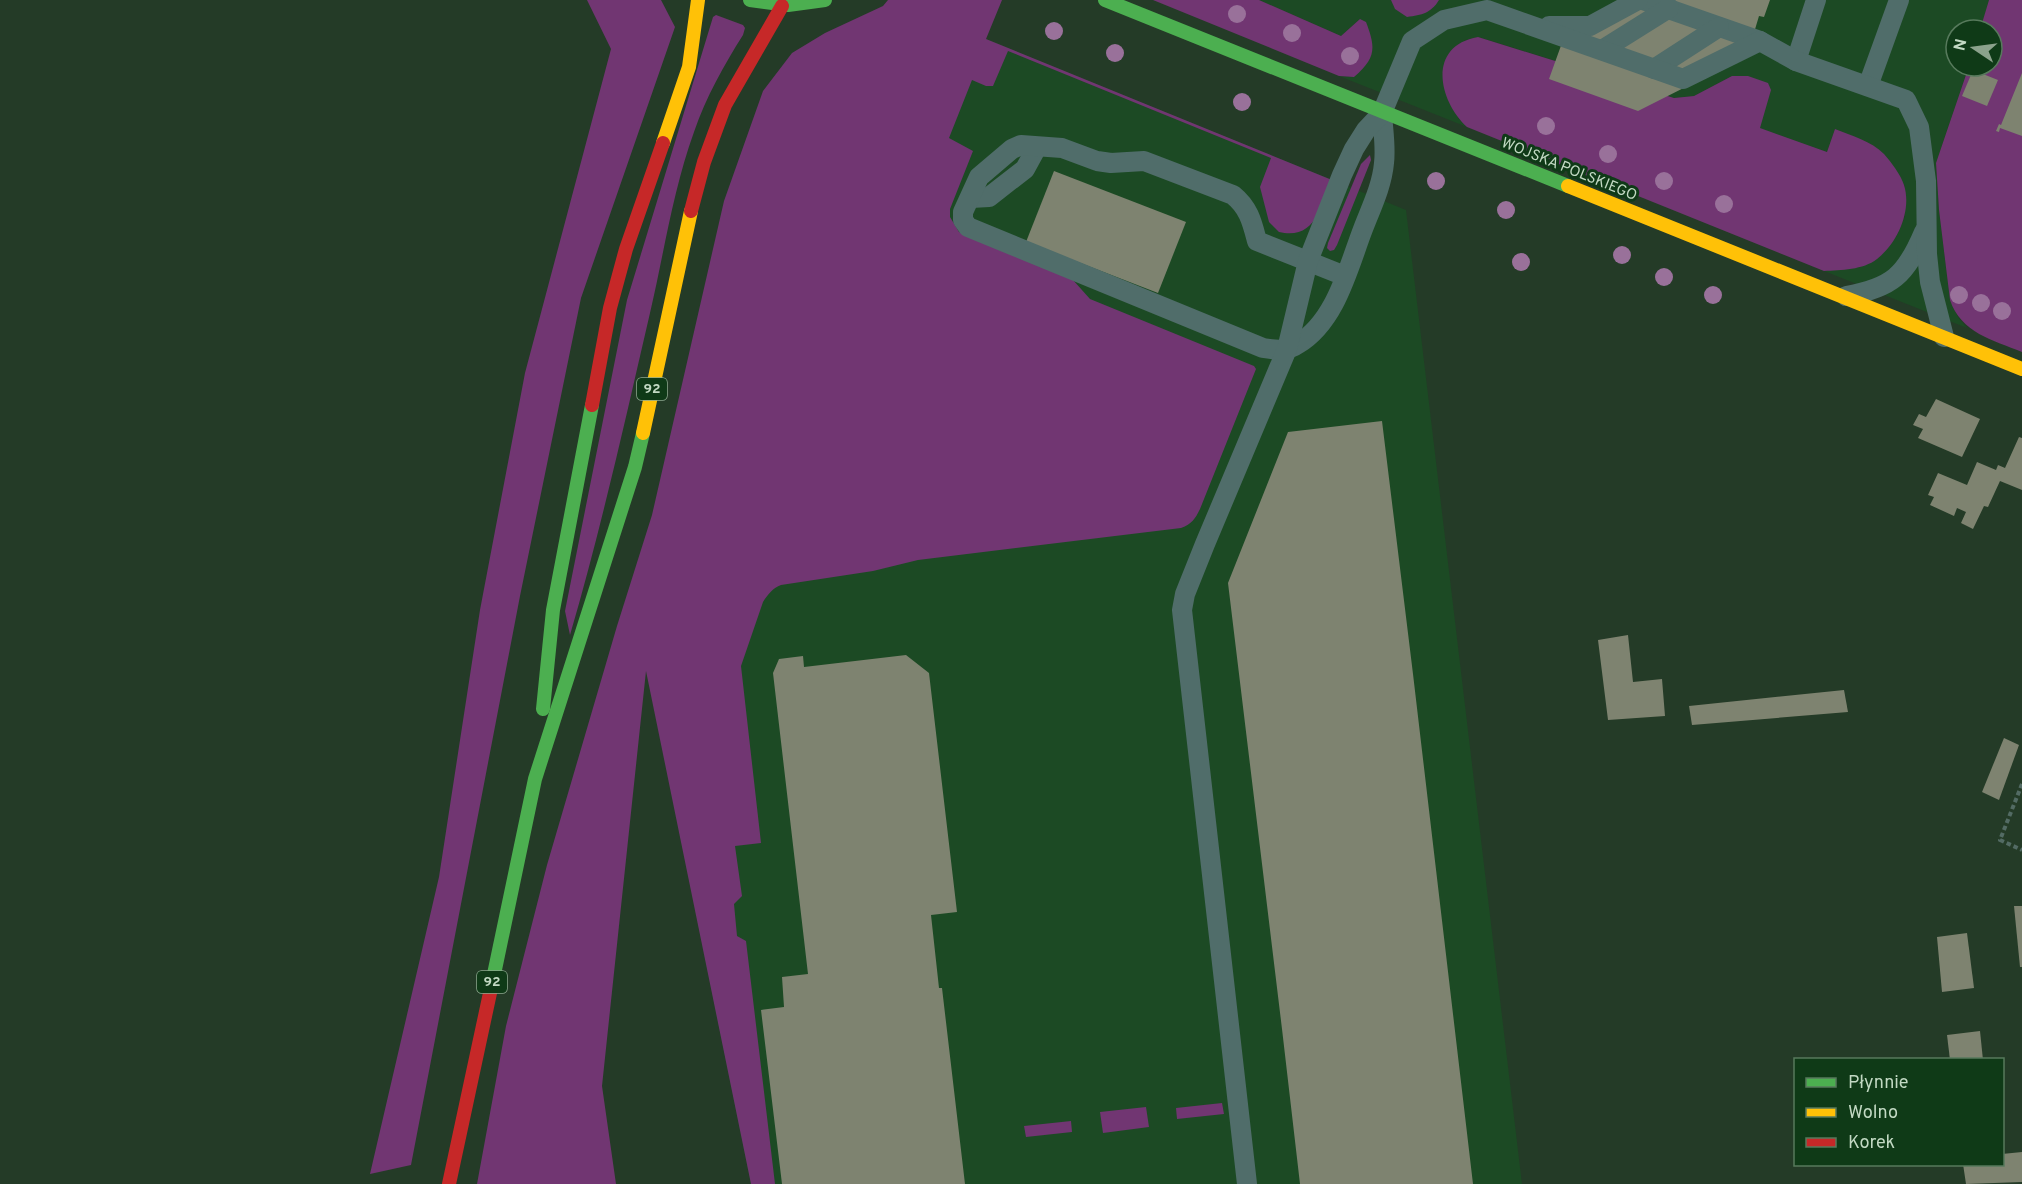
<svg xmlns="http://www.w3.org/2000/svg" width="2022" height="1184" font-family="Overpass,sans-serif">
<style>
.built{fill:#1c4a24}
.green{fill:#713672}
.building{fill:#7e8370}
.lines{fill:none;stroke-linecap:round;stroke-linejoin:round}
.path{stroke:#536b64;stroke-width:4;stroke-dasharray:4.5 3;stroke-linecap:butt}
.lane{stroke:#506d6a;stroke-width:20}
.fast{stroke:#4caf50;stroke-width:14}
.slow{stroke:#ffc107;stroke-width:14}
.jam{stroke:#c62828;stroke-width:14}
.tree{fill:#99719a}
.labels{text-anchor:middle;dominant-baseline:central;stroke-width:6;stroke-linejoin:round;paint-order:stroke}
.shield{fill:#0f3a17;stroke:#8ca98f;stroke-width:1.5}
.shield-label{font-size:14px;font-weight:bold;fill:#c2d9c3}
.street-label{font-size:15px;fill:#c2d9c3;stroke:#0f3a17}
</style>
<rect width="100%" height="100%" fill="#243b27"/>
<g class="built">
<path d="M1259,0H1989L1981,30H1956V66H1969L1936,163L1939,210L1950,300L1958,317L1967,328L1824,271L1860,267L1889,246L1897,235L1905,216V186L1883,154L1869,143L1835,129L1827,152L1759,128L1732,76L1694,96L1674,98L1492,41L1478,37L1465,40L1458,118L1467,127L1339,76L1349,77L1360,19L1341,36Z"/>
<path d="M986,39L1406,210L1522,1184H751L646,668Z"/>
</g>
<g class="green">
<path d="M587,0H661L675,27L581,298L520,596L411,1165L370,1174L439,877L480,610L525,373L611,49Z"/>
<path d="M888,0H1002L986,39L1332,180C1320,207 1316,240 1279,232L1269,222L1260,187L1271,158L1008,51L993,86H986L972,80L949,138L973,151L950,209V217L959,232L1073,280L1090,299L1254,366L1256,369L1200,509C1195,519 1192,524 1181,528L918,560L873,571L781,585C773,588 768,594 763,602L741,666L761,843L735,846L742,896L734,904L737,936L746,941L775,1184H751L646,671L602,1086L616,1184H477L506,1026L547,865L617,626L652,515L724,201L763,91L792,53L825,33L883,6Z"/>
<path d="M1153,0H1259L1341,36L1360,19L1366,22C1376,48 1376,58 1354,77L1339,76Z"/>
<path d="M1391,0H1439C1431,13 1422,15 1407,17L1395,9Z"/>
<path d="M1989,0H2022V352C1993,340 1961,333 1950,300L1939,210L1936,163L1969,66H1992V30H1980Z"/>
<path d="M716,15L743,25L745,28L743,35C724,65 706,97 694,132C673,190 664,253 650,313C625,421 601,529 570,635L565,611L627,300L713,17Z"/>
<path d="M1478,37L1674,98L1694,96L1732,76H1748L1768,83L1771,90L1760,128L1827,152L1835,129C1852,136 1871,141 1884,154C1891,162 1901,175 1904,185C1912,210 1898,243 1877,259C1863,270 1841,270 1824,271L1467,127C1438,100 1427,46 1478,37Z"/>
<path d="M1370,155L1371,160L1337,245L1334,250L1330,251L1327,248L1328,243L1361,164Z"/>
<path d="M1222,1103L1224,1114L1177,1119L1176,1108Z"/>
<path d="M1146,1107L1149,1127L1103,1133L1100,1112Z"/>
<path d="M1071,1121L1072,1132L1026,1137L1024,1126Z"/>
</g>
<g class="building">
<path d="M1642,0H1770L1764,17L1759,16L1747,56L1638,111L1549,79L1563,40Z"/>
<path d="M1973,70L1998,80L1987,106L1962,96Z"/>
<path d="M2022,73V136L2000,128L1999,132L1996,131L1999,124L2001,125Z"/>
<path d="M1054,171L1186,222L1158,293L1026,242Z"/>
<path d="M1936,399L1980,419L1962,457L1918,438L1923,429L1913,425L1919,414L1926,417Z"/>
<path d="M1382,421L1413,674L1473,1184H1300L1282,1029L1228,583L1288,432Z"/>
<path d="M2019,437L2022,438V490L2000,481L1988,507L1984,506L1973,529L1961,523L1966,512L1957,508L1954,516L1930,505L1934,497L1928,495L1938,473L1967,485L1977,462L1996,470L1998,465L2005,468Z"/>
<path d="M1628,635L1633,682L1662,679L1665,716L1608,720L1598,640Z"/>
<path d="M906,655L929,673L957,912L931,915L939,988H942L965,1184H782L761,1010L784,1007L782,977L808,974L773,673L779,659L803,656L804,667Z"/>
<path d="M1844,690L1848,712L1692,725L1689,706Z"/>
<path d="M2004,738L2019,745L1999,800L1982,792Z"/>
<path d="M2014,906H2022V967H2020Z"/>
<path d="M1967,933L1974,988L1942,992L1937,937Z"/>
<path d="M1980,1031L1983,1060H1950L1947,1035Z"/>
<path d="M2022,1152V1182L1966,1184L1963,1164H2002V1154Z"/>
</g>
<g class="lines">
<path class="path" d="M2022,784L2000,840L2022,850"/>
<g class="lane">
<path d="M1643,0L1760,41"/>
<path d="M1549,26H1590L1638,0"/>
<path d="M1602,50L1669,8"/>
<path d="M1796,61L1816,0"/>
<path d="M1654,69L1719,27"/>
<path d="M1868,86L1899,0"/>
<path d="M971,198L989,197L1025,169L1037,147"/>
<path d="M1345,276L1257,241C1252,222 1249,208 1233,195L1144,161L1111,163L1097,161L1062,148L1021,145L1012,149L979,177L963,212V220L968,227L1263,348C1275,350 1287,352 1298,344C1336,321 1348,268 1363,229C1371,208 1382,186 1384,163C1386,147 1383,130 1382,113"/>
<path d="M1846,296C1892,288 1906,275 1924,232"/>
<path d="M1247,1184L1182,610L1185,594L1205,544L1287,349L1308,261L1342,175L1354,149L1366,130L1382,113L1412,41L1444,20L1487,10L1683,79L1760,41L1796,61L1906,100L1919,127L1926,181L1927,254L1930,282L1944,337"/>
</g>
<g class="fast">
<path d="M750,0L788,5L825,0"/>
<path d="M1105,0L1568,186"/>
<path d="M543,709L553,610L592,405"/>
<path d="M493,979L535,779L635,467L643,433"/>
</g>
<g class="slow">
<path d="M663,143L689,67L698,0"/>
<path d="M1568,186L2022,369"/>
<path d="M643,433L691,211"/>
</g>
<g class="jam">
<path d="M691,211L704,162L725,105L782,6"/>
<path d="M592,405L610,308L626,249L663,143"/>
<path d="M449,1184L493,979"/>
</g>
</g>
<g class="tree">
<circle cx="1237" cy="14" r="9"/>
<circle cx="1054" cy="31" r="9"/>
<circle cx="1292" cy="33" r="9"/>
<circle cx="1115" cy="53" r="9"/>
<circle cx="1350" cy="56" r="9"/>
<circle cx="1242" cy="102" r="9"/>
<circle cx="1546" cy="126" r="9"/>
<circle cx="1608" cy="154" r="9"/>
<circle cx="1436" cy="181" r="9"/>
<circle cx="1664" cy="181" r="9"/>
<circle cx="1724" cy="204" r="9"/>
<circle cx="1506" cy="210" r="9"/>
<circle cx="1622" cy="255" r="9"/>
<circle cx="1521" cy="262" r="9"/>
<circle cx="1664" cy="277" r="9"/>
<circle cx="1713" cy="295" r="9"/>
<circle cx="1959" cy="295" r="9"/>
<circle cx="1981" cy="303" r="9"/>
<circle cx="2002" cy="311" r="9"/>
</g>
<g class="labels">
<g class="shield">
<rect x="637" y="378" width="30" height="22" rx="4.5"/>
<rect x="477" y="971" width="30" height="22" rx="4.5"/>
</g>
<g class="shield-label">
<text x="652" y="389">92</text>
<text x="492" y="982">92</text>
</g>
<g class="street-label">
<text transform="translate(1569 170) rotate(22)">WOJSKA POLSKIEGO</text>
</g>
</g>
<rect x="1794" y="1058" width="210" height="108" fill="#0f3a17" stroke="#577a5c" stroke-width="1.5"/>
<rect x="1806" y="1078" width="30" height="9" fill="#4caf50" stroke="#577a5c" stroke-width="1.5"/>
<text x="1848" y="1088" font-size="18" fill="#c2d9c3">Płynnie</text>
<rect x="1806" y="1108" width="30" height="9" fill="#ffc107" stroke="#577a5c" stroke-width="1.5"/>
<text x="1848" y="1118" font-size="18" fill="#c2d9c3">Wolno</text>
<rect x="1806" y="1138" width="30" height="9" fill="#c62828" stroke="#577a5c" stroke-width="1.5"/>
<text x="1848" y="1148" font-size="18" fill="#c2d9c3">Korek</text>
<g transform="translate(1974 48) rotate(283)"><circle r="28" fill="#0f3a17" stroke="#577a5c" stroke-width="1.5"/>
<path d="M0-4.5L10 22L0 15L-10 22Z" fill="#8ba28c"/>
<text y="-9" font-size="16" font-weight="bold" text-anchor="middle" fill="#c2d9c3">N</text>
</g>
</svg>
